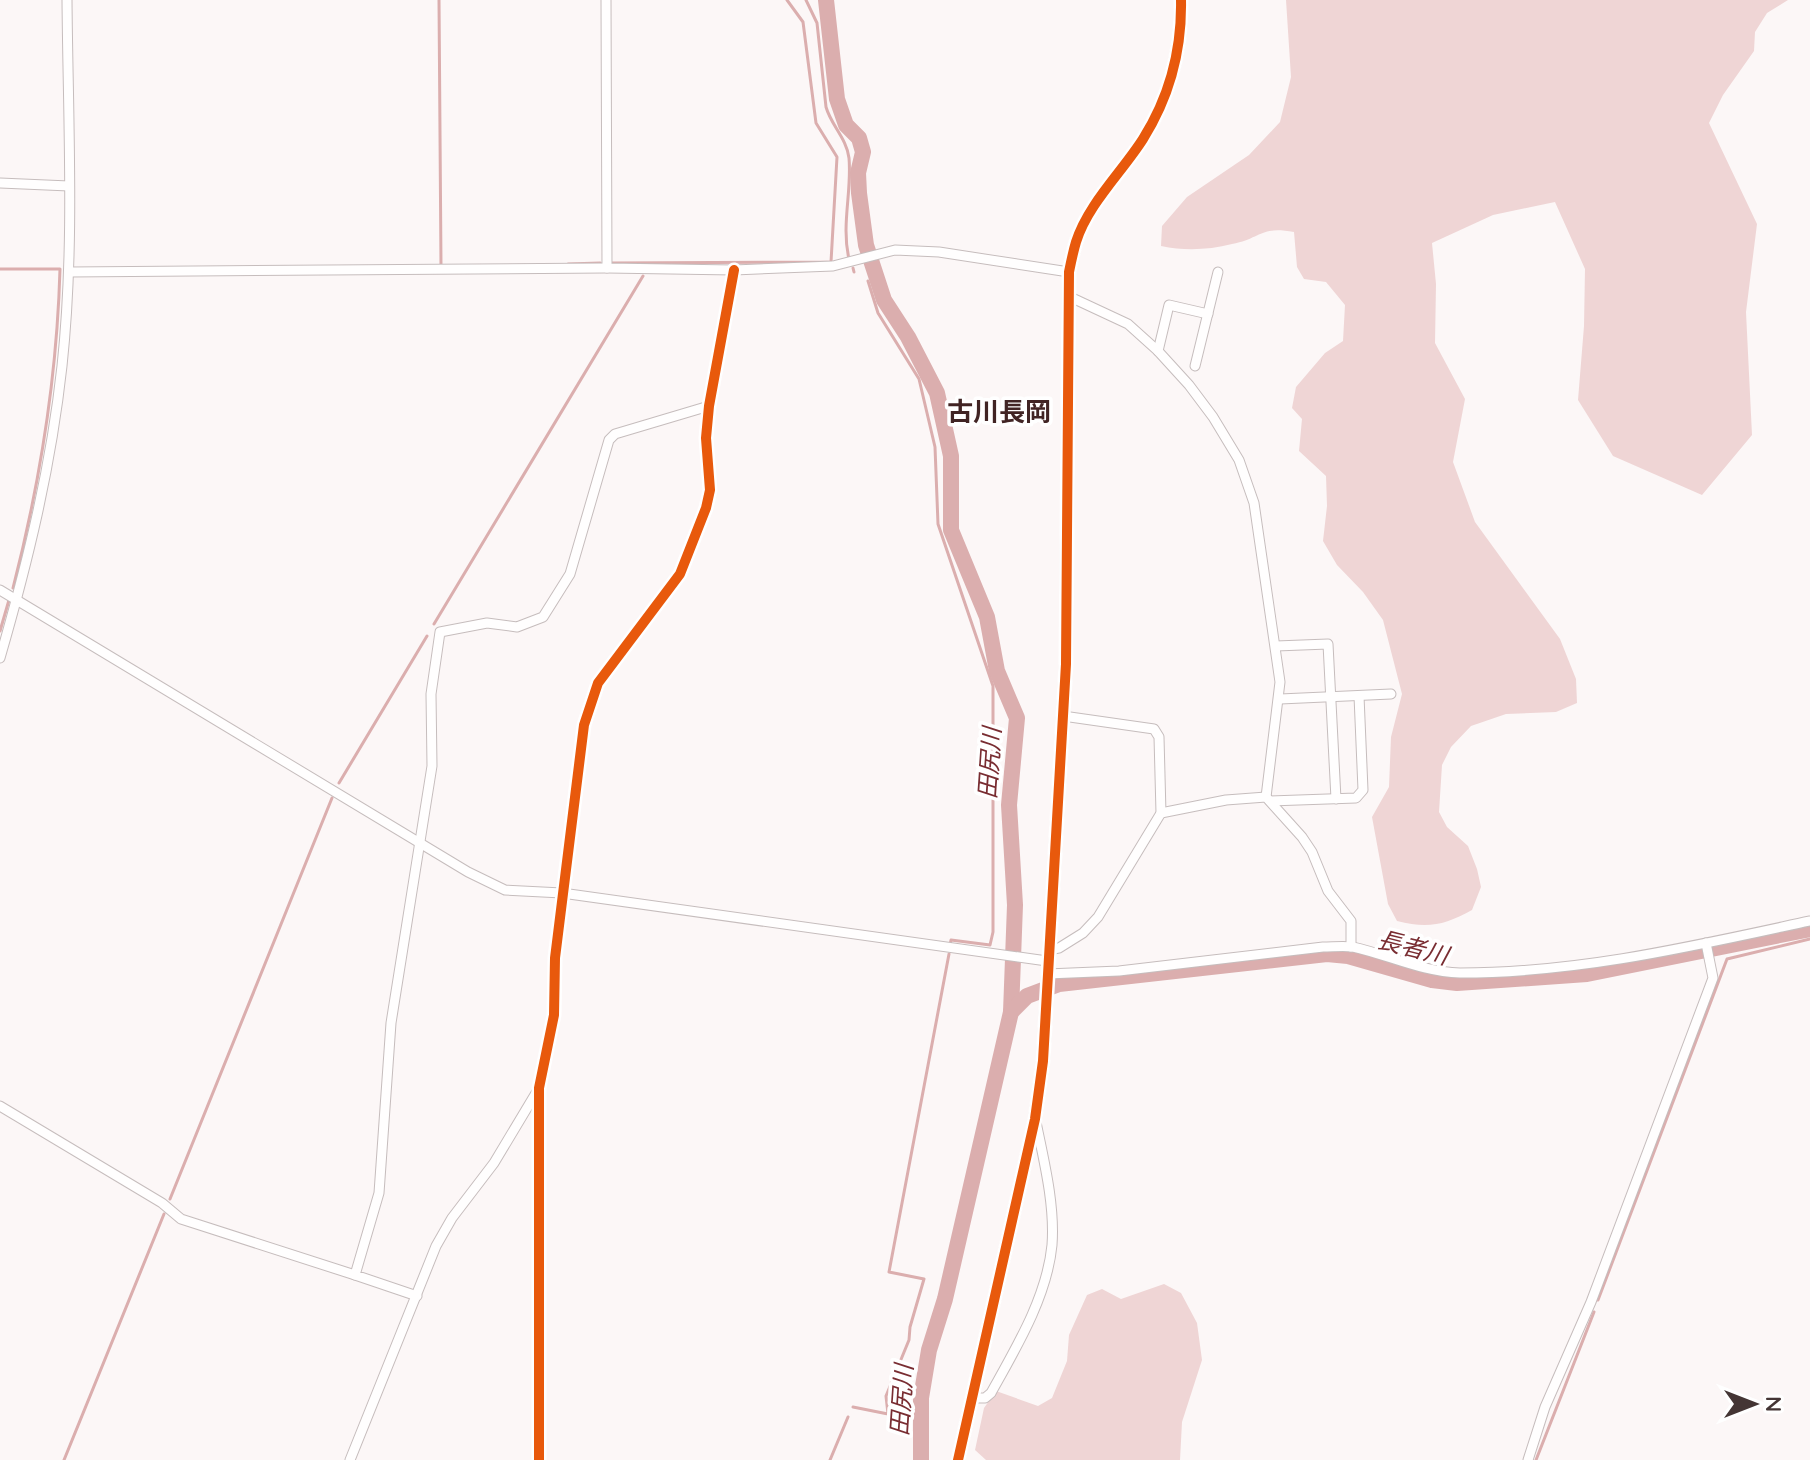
<svg xmlns="http://www.w3.org/2000/svg" width="1810" height="1460" font-family="Quicksand,'Noto Sans JP',sans-serif">
<style>
.green{fill:#efd5d5}
.lines{fill:none;stroke-linecap:round;stroke-linejoin:round}
.stream{stroke:#dbaeae;stroke-width:3}
.river{stroke:#dbaeae;stroke-width:16}
.minor-casing{stroke:#c6bdbd;stroke-width:11}
.tertiary-casing{stroke:#c6bdbd;stroke-width:14}
.minor{stroke:#fffefe;stroke-width:9}
.tertiary{stroke:#fffefe;stroke-width:12}
.cycleway-casing{stroke:#fff;stroke-width:15}
.cycleway{stroke:#e8590c;stroke-width:10}
.labels{text-anchor:middle;dominant-baseline:central;stroke-width:7;stroke-linejoin:round;paint-order:stroke}
.water-label{font-size:24px;font-style:italic;fill:#792d32;stroke:#fff}
.quarter-label{font-size:26px;font-weight:bold;fill:#412424;stroke:#fff}
</style>
<rect width="100%" height="100%" fill="#fcf7f7"/>
<g class="green">
<path d="M1286,0H1788L1767,13L1755,32L1754,51L1723,95L1709,123L1757,224L1746,312L1752,435L1702,495L1613,456L1578,400L1584,326L1585,269L1555,202L1493,215L1432,243L1436,284L1435,343L1465,399L1453,462L1475,522L1560,639L1576,679L1577,703L1556,712L1506,714L1471,726L1451,747L1442,765L1439,812L1447,827L1468,846L1477,869L1481,887L1472,910C1445,925 1428,929 1397,921L1388,904L1372,817L1389,787L1391,737L1402,694L1383,620L1363,592L1337,565L1323,541L1327,506L1326,476L1299,451L1302,419L1292,408L1296,387L1325,353L1343,341L1345,305L1326,282L1304,279L1297,267L1294,232C1259,226 1262,238 1232,244C1208,250 1185,251 1161,246L1162,226L1187,197L1249,155L1280,122L1291,77Z"/>
<path d="M1164,1284L1181,1293L1197,1323L1202,1360L1182,1422L1180,1460H986L975,1450L984,1408L996,1391L1038,1406L1052,1398L1067,1361L1069,1335L1087,1295L1102,1289L1121,1299Z"/>
</g>
<g class="lines">
<g class="stream">
<path d="M439,0L441,266"/>
<path d="M806,0L817,23L826,107C831,125 847,139 849,158C852,192 841,225 849,259"/>
<path d="M612,263L831,262L837,157L816,123L803,22L787,0"/>
<path d="M568,264L600,263"/>
<path d="M853,268L854,272"/>
<path d="M0,269H60C57,377 40,483 13,588"/>
<path d="M868,281L878,313L919,379L935,447L938,524L993,686V932L990,945L951,940L950,945"/>
<path d="M434,624L643,276"/>
<path d="M0,631L9,600"/>
<path d="M339,783L427,636"/>
<path d="M170,1199L332,798"/>
<path d="M1598,1300L1727,959L1810,939"/>
<path d="M853,1407L888,1414L886,1396L909,1340L910,1327L924,1279L889,1272L949,954"/>
<path d="M64,1460L164,1214"/>
<path d="M830,1460L848,1417"/>
<path d="M1536,1460L1594,1312"/>
</g>
<g class="river">
<path d="M826,0L837,99L846,125L859,138L863,152L858,173L859,193L866,245L884,300L908,337L937,393L951,456V530L987,617L997,671L1017,718L1009,805L1015,905L1011,1012L945,1299L929,1350L921,1398V1460"/>
<path d="M1011,1012L1027,996L1059,984L1327,954L1348,956L1432,980L1457,983L1587,974L1810,929"/>
</g>
<defs>
<g id="minor">
<path d="M606,0L607,268L734,270L833,266L895,250L939,252L1069,272"/>
<path d="M0,183L69,186"/>
<path d="M69,272L607,268"/>
<path d="M1068,296L1128,324L1158,351L1189,385L1213,417L1239,460L1254,503L1280,682L1266,797"/>
<path d="M1158,351L1169,305L1208,314"/>
<path d="M1195,366L1218,272"/>
<path d="M0,590L468,872L505,890L562,893L1047,961"/>
<path d="M1276,646L1328,644L1336,799"/>
<path d="M0,658C28,561 51,467 62,366C75,245 68,122 67,0"/>
<path d="M1280,699L1391,694"/>
<path d="M1270,801L1356,798L1363,790L1359,696"/>
<path d="M1161,813L1226,800L1266,797L1302,837L1312,852L1328,891L1351,921V947"/>
<path d="M1048,950L1059,948L1083,933L1098,917L1161,813L1159,737L1154,729L1063,716"/>
<path d="M1047,974L1119,971L1323,947C1332,947 1344,946 1353,947C1389,955 1422,972 1460,973C1580,973 1694,946 1810,921"/>
<path d="M0,1106L162,1203L181,1219L355,1275"/>
<path d="M417,1296L355,1275L379,1193L391,1023L432,766L431,694L440,632L487,623L517,627L543,617L570,574L609,440L615,434L709,406"/>
<path d="M973,1398H985L991,1393C1016,1348 1047,1297 1052,1245C1055,1205 1044,1161 1036,1122"/>
<path d="M350,1460L436,1246L452,1218L494,1163L539,1088"/>
<path d="M539,1460V1088L554,1015L555,958L584,725L598,683L680,574L706,508L710,490L706,438L709,406L734,270"/>
<path d="M1528,1460L1545,1407L1591,1302L1713,978L1706,943"/>
</g>
<path id="tertiary" d="M958,1460L1035,1119L1043,1061L1066,664L1069,272C1071,262 1073,252 1076,242C1088,204 1122,172 1143,139C1170,96 1182,51 1181,0"/>
</defs>
<use href="#minor" class="minor-casing"/>
<use href="#tertiary" class="tertiary-casing"/>
<use href="#minor" class="minor"/>
<use href="#tertiary" class="tertiary"/>
<defs>
<g id="cycleway">
<path d="M539,1460V1088L554,1015L555,958L584,725L598,683L680,574L706,508L710,490L706,438L709,406L734,270"/>
<path d="M958,1460L1035,1119L1043,1061L1066,664L1069,272C1071,262 1073,252 1076,242C1088,204 1122,172 1143,139C1170,96 1182,51 1181,0"/>
</g>
</defs>
<use href="#cycleway" class="cycleway-casing"/>
<use href="#cycleway" class="cycleway"/>
</g>
<g class="labels">
<g class="water-label">
<text transform="translate(989 763) rotate(-86)">田尻川</text>
<text transform="translate(1413 947) rotate(14)">長者川</text>
<text transform="translate(901 1400) rotate(-86)">田尻川</text>
</g>
<g class="quarter-label">
<text x="999" y="411">古川長岡</text>
</g>
</g>
<g transform="translate(1754 1404) rotate(90)" stroke="#ffffff" stroke-width="6" paint-order="stroke">
<path d="M0-6L14 30L0 20L-14 30Z" fill="#443534"/>
<text y="-12" font-size="22" font-weight="bold" text-anchor="middle" fill="#443534">N</text>
</g>
</svg>
